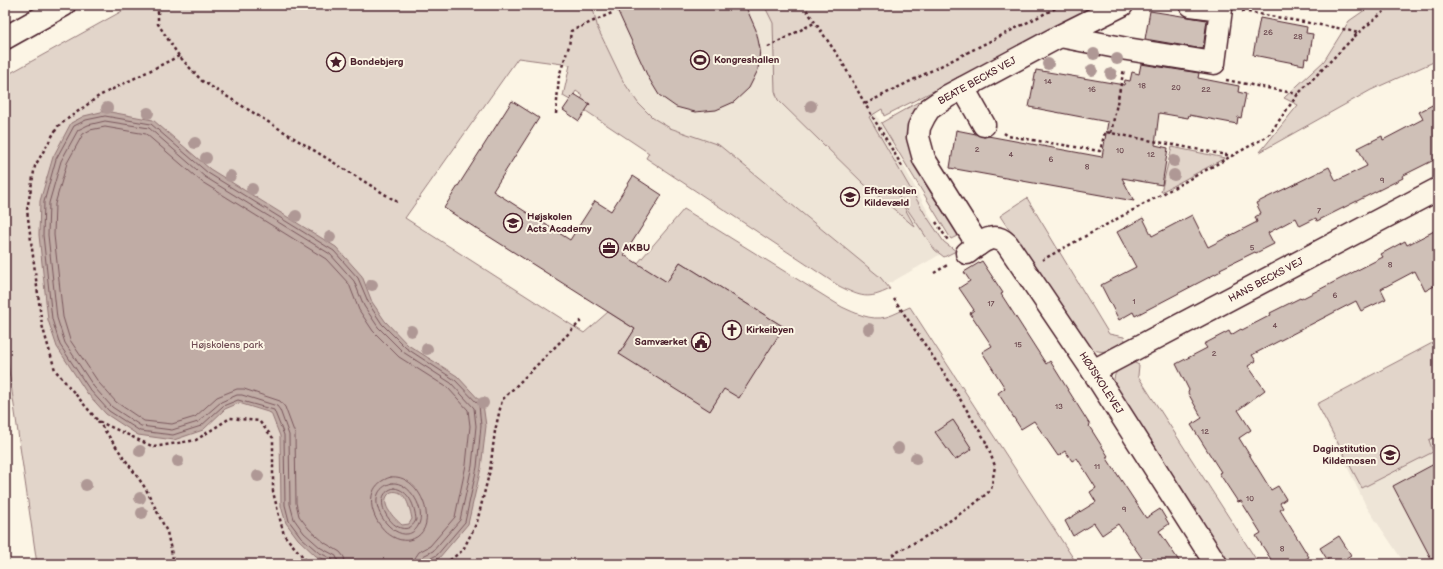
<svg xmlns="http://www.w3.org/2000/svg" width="1443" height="569" font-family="'Balsamiq Sans',sans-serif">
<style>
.built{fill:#eee5d7}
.green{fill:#e2d5ca;stroke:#967a7a}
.water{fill:#c0aca5;stroke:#917474;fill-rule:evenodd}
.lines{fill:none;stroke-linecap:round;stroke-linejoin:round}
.shore{stroke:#79575c;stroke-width:1}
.building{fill:#cfc0b7;stroke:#4a1f2b}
.minor-casing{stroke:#4a1f2b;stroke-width:25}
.path{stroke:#4a1f2b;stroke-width:2.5;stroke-dasharray:3 3;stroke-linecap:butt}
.minor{stroke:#fcf5e5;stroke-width:22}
.tree{fill:#af9895}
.labels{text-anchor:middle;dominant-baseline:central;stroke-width:4;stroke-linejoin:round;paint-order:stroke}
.number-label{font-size:8px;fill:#6b474e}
.poi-label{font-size:10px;font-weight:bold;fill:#4a1f2b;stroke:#fcf5e5;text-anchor:start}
.street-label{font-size:10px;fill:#4a1f2b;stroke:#fcf5e5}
.park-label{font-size:10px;fill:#704c53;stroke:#fcf5e5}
</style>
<rect width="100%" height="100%" fill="#fcf5e5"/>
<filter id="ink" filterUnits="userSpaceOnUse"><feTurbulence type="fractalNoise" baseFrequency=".025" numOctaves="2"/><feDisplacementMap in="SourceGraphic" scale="8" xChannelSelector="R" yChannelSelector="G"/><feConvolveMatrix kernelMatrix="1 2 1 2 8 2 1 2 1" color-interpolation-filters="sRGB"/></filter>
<g filter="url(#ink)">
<g class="built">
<path d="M581,5H1079L873,108L948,250L883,287L655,126L616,81Z"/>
<path d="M1438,340V564H1405L1366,506L1317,404Z"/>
</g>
<g class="green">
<path d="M133,5H592L598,29L623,81L638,103L653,118L670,128L719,145L880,277L890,289C868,300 861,297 839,286L646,158L649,153L586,111L581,99L583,96L576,91L570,100L563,96L570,65L518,58L405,218L584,333L608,312L635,329L619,354L724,389L784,327L680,262L667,282L637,264L684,209L842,307C855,313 871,321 886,317C894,315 902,310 910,307L1077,564H37L5,343V76Z"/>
<path d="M764,5H1103L884,116L882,109L869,117L925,214L944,242L956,251L944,257L935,250L897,194L915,227L864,184L778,100L775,91L773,23Z"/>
<path d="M1372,5H1438V60L1371,90L1260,152L1298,105L1284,98L1324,61L1349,21Z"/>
<path d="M927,97C919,108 913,118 910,130C903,160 943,210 959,235L951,239L881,123Z"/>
<path d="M1172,147L1225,158L1161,192Z"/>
<path d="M1027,198L1109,334L1124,337L1126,343C1110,350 1105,355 1088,348L1000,216Z"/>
<path d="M1438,340V435L1429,440L1433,452L1362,488L1317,404Z"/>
<path d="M1133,362L1139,365L1138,376L1259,564H1228L1115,389C1111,371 1119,369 1133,362Z"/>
</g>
<path class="water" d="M105,111L153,120L210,169L336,247L362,276L372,302L385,321L408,345L457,376L483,404L486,426L481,468L468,524L439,558L426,564H333L316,556L298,539L286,523L281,506L280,436L271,413L239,403L225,409L203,430L174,440L138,435L106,414L87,393L57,347L48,320L39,235L40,201L53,157L71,123L84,116ZM391,492C406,488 410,509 412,519L409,524L402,525C394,518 377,502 391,492Z"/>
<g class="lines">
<g class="shore">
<path d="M391,477C422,473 443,533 409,540C380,545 351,488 391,477Z"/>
<path d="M392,483C410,481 427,511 418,526C401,556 352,494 392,483Z"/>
<path d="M394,488C409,490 415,506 416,520C402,549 363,496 394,488Z"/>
<path d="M334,564L332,559L318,552L301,537L289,521L285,505L284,435L274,410L238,400L223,406L201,426L173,435L140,431L109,411L90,390L60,345L52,319L43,235L44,202L56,159L74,126L86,120L105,116L151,124L208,173L334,251L358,278L369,304L382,324L406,348L455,380L479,405L481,426L477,467L465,522L437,555L427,560L426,564"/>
<path d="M339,564L336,556L321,548L304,533L294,519L290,504L289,435L280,410L277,406L242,395H237L221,402L198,422L172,430L141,426L112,407L94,387L65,343L57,318L48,235L49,203L61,161L78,130L88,125L105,121L149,128L205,177L330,254L354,281L364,306L378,327L403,352L451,383L474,408L476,426L472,466L460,520L433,551L423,556L421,564"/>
<path d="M345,564L344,557L340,552L325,543L309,529L299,516L296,503L295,434L285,407L280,401L244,389H237L217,397L195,417L172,424L144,421L116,402L99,383L70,340L63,317L54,235L55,204L67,163L83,134L90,130L105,127L146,134L202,182L326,259L349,284L359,310L373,331L399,357L448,388L468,410L470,426L466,465L455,517L430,546L419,552L415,558V564"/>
</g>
</g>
<g class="building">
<path d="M615,5H745L756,30L760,49L758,70L749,88L734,102L716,110L695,112L676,107L659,95L648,77Z"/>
<path d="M1150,11L1207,20L1203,49L1145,39Z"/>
<path d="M1260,18L1307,27L1306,33L1313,34L1309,59L1305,58L1304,65L1253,55Z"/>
<path d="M1141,64L1199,73L1198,78L1239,86L1238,92L1246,94L1241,118L1238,117L1237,124L1189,115L1188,118L1159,113L1155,145L1168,148L1162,185L1122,178L1134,201L950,168L956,130L976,134L984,137L988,136L1102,157L1108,122L1029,107L1036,70L1124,85L1125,80L1130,81L1132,72L1139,74Z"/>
<path d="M574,94L590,104L579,121L563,110Z"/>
<path d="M512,101L539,118L493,191L570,240L595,201L611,211L633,176L662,195L624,255L667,282L680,262L784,327L739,398L724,389L710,411L619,354L635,329L444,208Z"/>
<path d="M1438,102V158L1402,176L1403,178L1317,221L1316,218L1300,226L1296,218L1268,233L1274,244L1256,253L1255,252L1220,269L1221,271L1135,316L1133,312L1119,320L1101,285L1136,267L1117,232L1143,218L1152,236L1192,215L1208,247L1257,222L1255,217L1261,213L1256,203L1329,167L1336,181L1367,166L1358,148L1382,136L1383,140L1423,119L1419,112Z"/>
<path d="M1438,229V284L1425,291L1415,271L1381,289L1386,299L1361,311L1356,301L1252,355L1256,361L1248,366L1265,390L1238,410L1251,430L1239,438L1271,490L1278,486L1286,499L1280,503L1283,508L1280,510L1309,557L1298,564H1274L1256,536L1261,533L1241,501L1238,502L1219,473L1221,472L1191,425L1202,418L1188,393L1189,390L1176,364L1207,348L1204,344L1229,331L1231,335L1241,329L1242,330L1271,315L1270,313L1300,298L1301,299L1383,257L1381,254L1405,241L1407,245Z"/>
<path d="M982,261L1003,293L1001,294L1046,364L1050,361L1090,425L1089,426L1108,456L1106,457L1146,518L1160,509L1169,524L1159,531L1181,564H1146L1118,524L1102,535L1094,523L1073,536L1065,521L1096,502L1090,492L1096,488L1077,458L1072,461L1065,451L1058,456L1034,421L1021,429L998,393L1005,388L982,352L992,346L970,313L974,310L959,288L970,281L964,272Z"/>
<path d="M953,420L972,449L955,460L935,432Z"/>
<path d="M1438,462V564H1434L1393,486Z"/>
<path d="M1339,536L1351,555L1337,564H1330L1320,548Z"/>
</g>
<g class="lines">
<defs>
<g id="minor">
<path d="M1060,36L1127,49L1214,63L1221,9L1191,5"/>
<path d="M5,38L64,5"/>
<path d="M963,88L984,125"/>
<path d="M978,245L924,159L918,137L919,127L924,117L929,109L948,96L1060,36L1122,5"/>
<path d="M967,253C979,244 993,230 1007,244L1093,371L1216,564"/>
<path d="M1093,371L1438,189"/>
</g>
</defs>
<use href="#minor" class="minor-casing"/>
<g class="path">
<path d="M158,5V24L179,56L202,81L399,203"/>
<path d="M803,5L841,60L865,104L902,166"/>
<path d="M1242,11L1343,29L1358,33"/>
<path d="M768,47L814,23"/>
<path d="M179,56L99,96L58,126L35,166L27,210L42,325L55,370L98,421L154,447L196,440L230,418L259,421L273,438V492L284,535L309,564"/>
<path d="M1226,80L1298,94"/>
<path d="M865,104L1056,8L1060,5"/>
<path d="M556,114L559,76L569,46L571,31L612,13"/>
<path d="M1004,133L1008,136L1100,151L1105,132L1111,133L1232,156"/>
<path d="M1111,133L1124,69"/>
<path d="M936,222L949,242"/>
<path d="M1042,260L1268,136L1298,94L1358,33L1392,5"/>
<path d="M934,273L949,264"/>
<path d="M98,421L146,489L167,532L174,564"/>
<path d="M892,555L930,534L973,505L991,490L995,466L985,440L946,376L894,299"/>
<path d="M445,564L463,550L477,522L490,470L495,431L502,400L583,319"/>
</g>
<use href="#minor" class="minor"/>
</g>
<g class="tree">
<circle cx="1094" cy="54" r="6"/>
<circle cx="1117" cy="59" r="6"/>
<circle cx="1048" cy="64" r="6"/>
<circle cx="1092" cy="70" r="6"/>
<circle cx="1111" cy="74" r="6"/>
<circle cx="811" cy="106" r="6"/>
<circle cx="107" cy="108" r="6"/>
<circle cx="148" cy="113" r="6"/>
<circle cx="195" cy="143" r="6"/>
<circle cx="206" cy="158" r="6"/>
<circle cx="1174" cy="161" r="6"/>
<circle cx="1174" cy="175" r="6"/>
<circle cx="230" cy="176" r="6"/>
<circle cx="252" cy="189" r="6"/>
<circle cx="296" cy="216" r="6"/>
<circle cx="330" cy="237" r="6"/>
<circle cx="372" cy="285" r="6"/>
<circle cx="869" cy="329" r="6"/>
<circle cx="411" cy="331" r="6"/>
<circle cx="427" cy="349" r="6"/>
<circle cx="483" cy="403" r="6"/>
<circle cx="898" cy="448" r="6"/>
<circle cx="140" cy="451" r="6"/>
<circle cx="916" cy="458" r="6"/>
<circle cx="178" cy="461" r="6"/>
<circle cx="258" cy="476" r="6"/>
<circle cx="86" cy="485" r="6"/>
<circle cx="140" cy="498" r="6"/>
<circle cx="142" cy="513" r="6"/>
</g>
</g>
<defs>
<symbol id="stadium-ring" viewBox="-11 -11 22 22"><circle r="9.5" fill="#fcf5e5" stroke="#4a1f2b" stroke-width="1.5"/><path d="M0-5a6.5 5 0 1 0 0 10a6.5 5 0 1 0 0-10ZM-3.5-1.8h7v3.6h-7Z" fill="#4a1f2b"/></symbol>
<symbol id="sight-ring" viewBox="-11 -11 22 22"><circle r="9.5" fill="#fcf5e5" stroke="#4a1f2b" stroke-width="1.5"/><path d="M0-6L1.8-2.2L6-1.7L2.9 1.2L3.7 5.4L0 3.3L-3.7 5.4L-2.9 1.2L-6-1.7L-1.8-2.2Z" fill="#4a1f2b"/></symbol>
<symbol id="school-ring" viewBox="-11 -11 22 22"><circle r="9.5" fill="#fcf5e5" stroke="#4a1f2b" stroke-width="1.5"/><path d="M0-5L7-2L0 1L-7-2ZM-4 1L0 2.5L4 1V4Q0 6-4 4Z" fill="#4a1f2b"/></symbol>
<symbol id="university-ring" viewBox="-11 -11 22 22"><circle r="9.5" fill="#fcf5e5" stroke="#4a1f2b" stroke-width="1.5"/><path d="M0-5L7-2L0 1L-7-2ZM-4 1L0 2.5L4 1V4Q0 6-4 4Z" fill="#4a1f2b"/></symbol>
<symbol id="office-ring" viewBox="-11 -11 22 22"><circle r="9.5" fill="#fcf5e5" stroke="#4a1f2b" stroke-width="1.5"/><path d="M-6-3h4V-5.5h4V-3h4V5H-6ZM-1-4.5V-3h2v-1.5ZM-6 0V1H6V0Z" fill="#4a1f2b"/></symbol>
<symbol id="church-ring" viewBox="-11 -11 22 22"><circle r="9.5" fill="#fcf5e5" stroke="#4a1f2b" stroke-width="1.5"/><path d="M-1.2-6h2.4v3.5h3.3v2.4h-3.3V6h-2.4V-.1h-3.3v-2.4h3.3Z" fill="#4a1f2b"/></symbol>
<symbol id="civic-ring" viewBox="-11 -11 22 22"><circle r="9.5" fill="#fcf5e5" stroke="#4a1f2b" stroke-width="1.5"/><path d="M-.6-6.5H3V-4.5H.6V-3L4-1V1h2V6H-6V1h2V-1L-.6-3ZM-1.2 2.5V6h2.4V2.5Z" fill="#4a1f2b"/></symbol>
</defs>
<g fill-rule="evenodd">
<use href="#stadium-ring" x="689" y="49" width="22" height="22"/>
<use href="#sight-ring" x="325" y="51" width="22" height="22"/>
<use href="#school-ring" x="839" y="186" width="22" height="22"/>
<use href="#university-ring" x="502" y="212" width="22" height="22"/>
<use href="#office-ring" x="598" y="237" width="22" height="22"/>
<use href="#church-ring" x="721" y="319" width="22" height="22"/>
<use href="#civic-ring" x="690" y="331" width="22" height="22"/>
<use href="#school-ring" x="1379" y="444" width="22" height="22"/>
</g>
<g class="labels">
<g class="number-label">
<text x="1268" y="32">26</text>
<text x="1298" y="36">28</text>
<text x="1048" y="81">14</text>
<text x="1142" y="85">18</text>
<text x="1176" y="87">20</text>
<text x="1092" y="89">16</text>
<text x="1206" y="89">22</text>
<text x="977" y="149">2</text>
<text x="1120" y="150">10</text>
<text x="1011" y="154">4</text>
<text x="1151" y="154">12</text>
<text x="1051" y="159">6</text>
<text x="1087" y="166">8</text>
<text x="1382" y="180">9</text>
<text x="1319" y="210">7</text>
<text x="1252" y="247">5</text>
<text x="1390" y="264">8</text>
<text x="1335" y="295">6</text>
<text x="1134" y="301">1</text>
<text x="991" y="303">17</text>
<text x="1275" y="325">4</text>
<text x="1018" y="344">15</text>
<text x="1214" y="353">2</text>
<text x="1059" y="406">13</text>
<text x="1205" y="431">12</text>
<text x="1097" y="466">11</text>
<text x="1250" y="498">10</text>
<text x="1124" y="509">9</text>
<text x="1282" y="548">8</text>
</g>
<g class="poi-label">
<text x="714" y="60">Kongreshallen</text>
<text x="350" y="62">Bondebjerg</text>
<text x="864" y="191">Efterskolen<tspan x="864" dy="12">Kildevæld</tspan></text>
<text x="527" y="217">Højskolen<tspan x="527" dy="12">Acts Academy</tspan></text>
<text x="623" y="248">AKBU</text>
<text x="746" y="330">Kirkeibyen</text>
<text x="687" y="342" text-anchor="end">Samværket</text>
<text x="1376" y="449" text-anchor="end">Daginstitution<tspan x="1376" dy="12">Kildemosen</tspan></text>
</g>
<g class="street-label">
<text transform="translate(977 81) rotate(-29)">BEATE BECKS VEJ</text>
<text transform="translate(1266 280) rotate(-28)">HANS BECKS VEJ</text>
<text transform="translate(1101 383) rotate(57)">HØJSKOLEVEJ</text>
</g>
<g class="park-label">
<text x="227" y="345">Højskolens park</text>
</g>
</g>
<rect width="1443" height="569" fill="none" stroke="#fcf5e5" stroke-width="20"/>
<rect x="10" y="10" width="1423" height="549" fill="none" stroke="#4a1f2b" stroke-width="1.5" filter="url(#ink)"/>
</svg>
